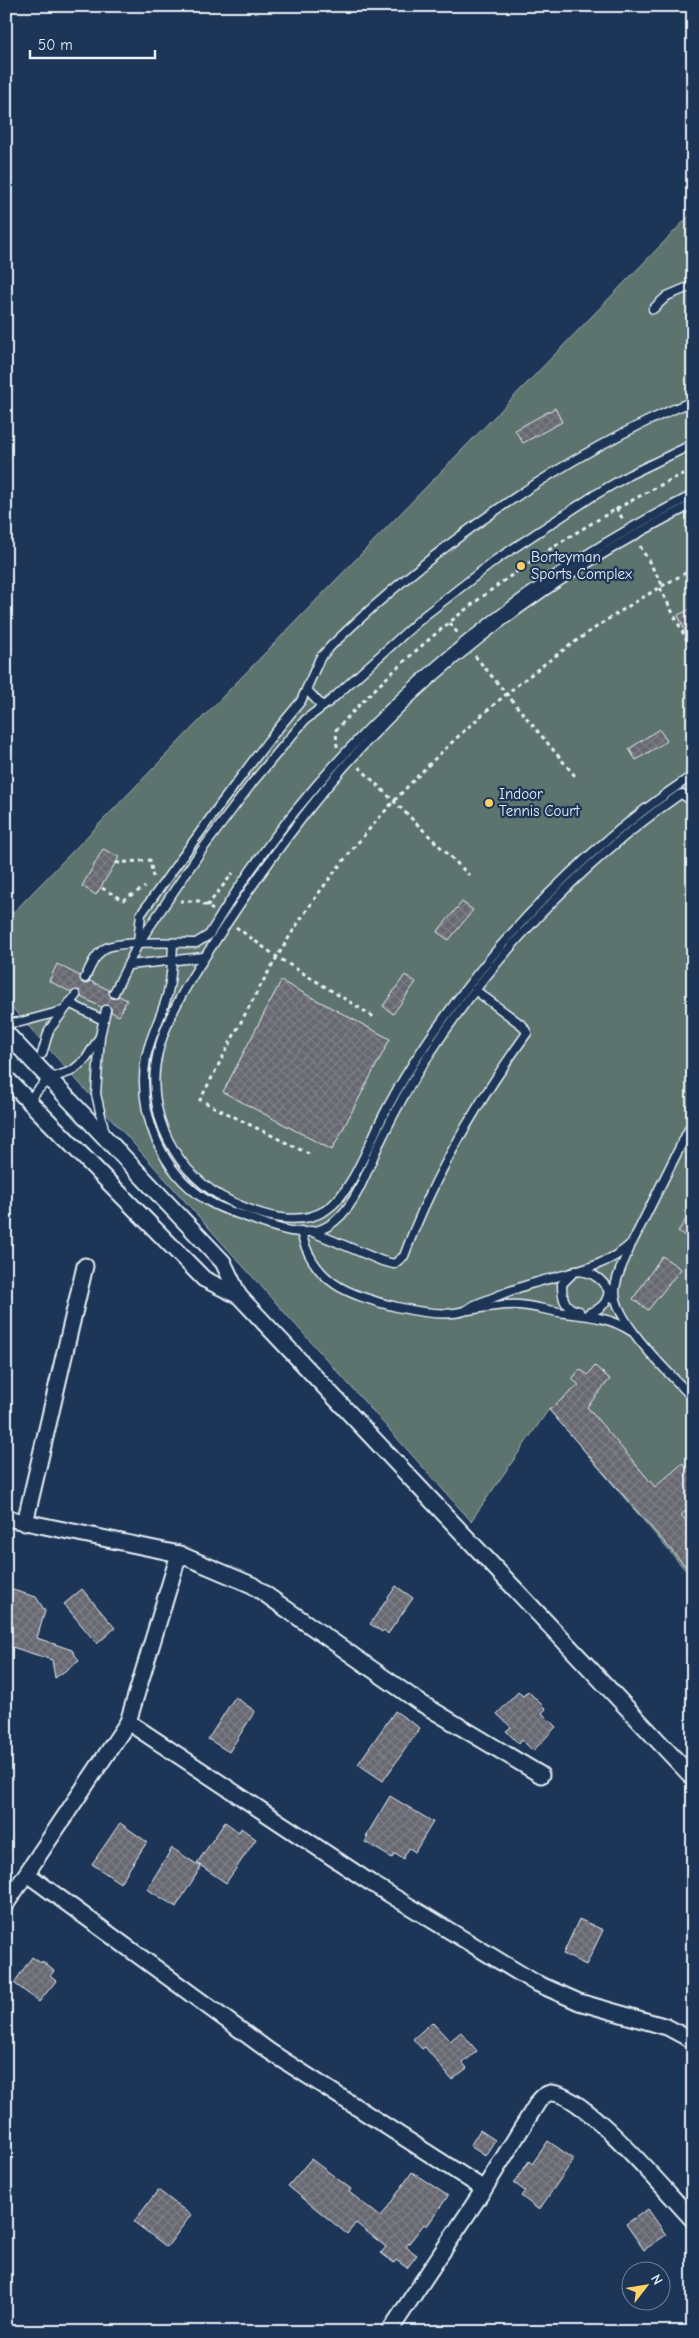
<svg xmlns="http://www.w3.org/2000/svg" width="699" height="2338" font-family="'Comic Neue',sans-serif">
<style>
.pitch{fill:#5d736e;stroke:#a2b2b3}
.building{fill:url(#building-cross-hatch);stroke:#e8f1f8}
.lines{fill:none;stroke-linecap:round;stroke-linejoin:round}
.service-casing{stroke:#e8f1f8;stroke-width:11}
.minor-casing{stroke:#e8f1f8;stroke-width:19}
.path{stroke:#e8f1f8;stroke-width:3;stroke-dasharray:4 4;stroke-linecap:butt}
.service{stroke:#1d3557;stroke-width:8}
.minor{stroke:#1d3557;stroke-width:15}
.poi-dot{fill:#ffd166;stroke:#1d3557;stroke-width:2}
.labels{text-anchor:middle;dominant-baseline:central;stroke-width:4.5;stroke-linejoin:round;paint-order:stroke}
.poi-label{font-size:15px;fill:#e8f1f8;stroke:#1d3557;text-anchor:start}
</style>
<defs>
<pattern id="building-cross-hatch" width="8" height="8" patternUnits="userSpaceOnUse" patternTransform="scale(1.25)"><rect width="8" height="8" fill="#676871"/><path d="M0 0l8 8M0 8l8-8" fill="none" stroke="#7d7e86"/></pattern>
</defs>
<rect width="100%" height="100%" fill="#1d3557"/>
<filter id="ink" filterUnits="userSpaceOnUse"><feTurbulence type="fractalNoise" baseFrequency=".02" numOctaves="2"/><feDisplacementMap in="SourceGraphic" scale="10" xChannelSelector="R" yChannelSelector="G"/><feConvolveMatrix kernelMatrix="1 2 1 2 8 2 1 2 1" color-interpolation-filters="sRGB"/></filter>
<g filter="url(#ink)">
<path class="pitch" d="M693,212V1579L549,1409L471,1521L6,1001V920Z"/>
<g class="building">
<path d="M555,408L562,422L523,443L515,430Z"/>
<path d="M693,608V648L678,615Z"/>
<path d="M659,729L667,741L636,760L629,749Z"/>
<path d="M103,849L119,857L96,895L82,886Z"/>
<path d="M462,902L473,910L449,940L437,932Z"/>
<path d="M57,964L80,976L82,983L86,984L90,981L109,990L111,998L115,999L119,996L127,1000L119,1016L111,1012V1008L108,1005L101,1007L81,997L79,990L71,992L49,981Z"/>
<path d="M405,975L416,982L393,1014L383,1006Z"/>
<path d="M281,981L390,1039L332,1150L223,1092Z"/>
<path d="M693,1210V1242L678,1231Z"/>
<path d="M662,1256L681,1269L648,1310L633,1299Z"/>
<path d="M595,1366L610,1379L587,1407L655,1487L683,1463L693,1474V1505L681,1515L693,1529V1575L549,1410L579,1385L572,1379L580,1369L588,1375Z"/>
<path d="M396,1586L413,1598L388,1634L384,1630L382,1632L370,1624Z"/>
<path d="M6,1588L36,1597L45,1611L37,1638L72,1650L79,1661L55,1678L52,1660L6,1645Z"/>
<path d="M82,1589L115,1628L97,1644L64,1604Z"/>
<path d="M528,1691L546,1709L542,1713L556,1727L533,1751L522,1740L519,1744L506,1731L511,1727L497,1714L518,1692L523,1696Z"/>
<path d="M235,1697L255,1711L229,1752L208,1739Z"/>
<path d="M395,1711L420,1728L383,1781L358,1764Z"/>
<path d="M390,1796L433,1822L415,1852L409,1848L403,1859L395,1854L392,1858L365,1842L368,1837L366,1836Z"/>
<path d="M225,1822L239,1832L241,1828L256,1839L226,1883L197,1863Z"/>
<path d="M120,1823L147,1842L120,1883L92,1864Z"/>
<path d="M172,1848L201,1867L176,1907L147,1889Z"/>
<path d="M579,1919L603,1930L586,1965L563,1954Z"/>
<path d="M32,1957L41,1963L42,1961L54,1971L50,1976L56,1981L39,2002L14,1983Z"/>
<path d="M432,2022L450,2041L461,2032L477,2051L463,2063L467,2068L452,2080L425,2047L422,2049L413,2039Z"/>
<path d="M480,2130L495,2140L485,2156L470,2146Z"/>
<path d="M548,2141L574,2159L539,2210L521,2196L525,2191L514,2183L529,2161L532,2164Z"/>
<path d="M311,2159L351,2189L349,2192L381,2217L412,2172L448,2196L427,2226L424,2224L406,2247L417,2255L407,2268L396,2260L394,2263L381,2253L386,2247L356,2223L347,2234L288,2186Z"/>
<path d="M158,2190L191,2215L167,2247L134,2222Z"/>
<path d="M648,2209L666,2235L644,2250L626,2224Z"/>
</g>
<g class="lines">
<defs>
<g id="service">
<path d="M653,309L667,296L693,285"/>
<path d="M693,504C588,557 489,624 403,705C329,776 269,858 214,943C192,976 168,1013 158,1052C143,1112 176,1177 232,1202C260,1215 297,1228 326,1210C351,1194 368,1146 381,1120C391,1100 402,1081 414,1062C487,949 581,850 693,775"/>
<path d="M307,690L322,706"/>
<path d="M138,942L141,914L222,802L268,741L301,701L320,658L332,645C431,549 565,453 693,401"/>
<path d="M173,944C172,959 172,977 168,992C163,1014 151,1034 146,1057C137,1111 160,1172 208,1201C219,1208 232,1212 244,1216C268,1225 303,1241 328,1226C356,1209 366,1171 379,1144C393,1115 409,1085 427,1058C493,956 579,865 679,795L682,794L693,802"/>
<path d="M129,965L204,957"/>
<path d="M85,978C90,968 94,956 104,949C117,940 177,943 196,943L209,935C322,744 495,594 693,495"/>
<path d="M114,993L138,944L201,851L252,783L305,720L330,701L424,616L497,559L593,496L629,475L693,444"/>
<path d="M69,1003L103,1020"/>
<path d="M6,1023L21,1022L62,1011"/>
<path d="M42,1054L49,1030L76,995"/>
<path d="M28,1101L48,1079L72,1071L86,1059L99,1038"/>
<path d="M105,1133L96,1094L100,1036L106,1010"/>
<path d="M301,1231C305,1252 317,1272 335,1284C359,1301 436,1320 464,1311C469,1310 472,1305 477,1304C496,1297 515,1288 534,1283C568,1273 606,1268 632,1243L693,1121"/>
<path d="M310,1231L382,1261L394,1264L404,1256C433,1176 478,1101 527,1033L523,1026L475,990"/>
<path d="M630,1247C625,1260 615,1277 615,1291C614,1322 672,1376 693,1398"/>
<path d="M469,1310C486,1307 502,1304 519,1305C535,1306 549,1311 565,1313C589,1316 609,1317 631,1331"/>
<path d="M579,1311C564,1309 562,1297 562,1284L575,1271C595,1271 604,1281 613,1298"/>
<path d="M589,1313C601,1309 608,1303 609,1289"/>
</g>
<g id="minor">
<path d="M6,1033L223,1262L239,1296L693,1778"/>
<path d="M6,1078L204,1279L239,1296"/>
<path d="M6,1518L179,1554L252,1585L419,1702L541,1775"/>
<path d="M25,1523L85,1266"/>
<path d="M128,1722L371,1883L534,1982L579,2002L667,2027L693,2041"/>
<path d="M27,1874L269,2051L484,2189"/>
<path d="M6,1904L128,1722L179,1554"/>
<path d="M389,2332L484,2189L538,2102C541,2098 545,2094 550,2093C582,2090 669,2195 693,2220"/>
</g>
</defs>
<use href="#service" class="service-casing"/>
<use href="#minor" class="minor-casing"/>
<g class="path">
<path d="M616,508L624,521"/>
<path d="M640,546L663,586"/>
<path d="M660,588L693,652"/>
<path d="M450,623L459,635"/>
<path d="M475,656L575,776"/>
<path d="M337,747L336,730C435,620 560,533 693,469"/>
<path d="M359,767L469,875"/>
<path d="M116,863L150,860L153,877"/>
<path d="M102,888L123,900L145,887"/>
<path d="M180,901H199L213,910"/>
<path d="M207,906L233,873"/>
<path d="M236,927L277,957L374,1017"/>
<path d="M309,1154L200,1100C238,1029 273,955 321,890C419,757 547,647 693,569"/>
</g>
<use href="#service" class="service"/>
<use href="#minor" class="minor"/>
</g>
</g>
<g class="poi-dot">
<circle cx="521" cy="566" r="5"/>
<circle cx="489" cy="803" r="5"/>
</g>
<g class="labels">
<g class="poi-label">
<text x="531" y="557">Borteyman<tspan x="531" dy="17">Sports Complex</tspan></text>
<text x="499" y="794">Indoor<tspan x="499" dy="17">Tennis Court</tspan></text>
</g>
</g>
<rect width="699" height="2338" fill="none" stroke="#1d3557" stroke-width="25"/>
<rect x="12" y="12" width="674" height="2313" fill="none" stroke="#e8f1f8" stroke-width="2" filter="url(#ink)"/>
<g transform="translate(646 2286) rotate(59)"><circle r="24" fill="#1d3557" stroke="#6e8097"/>
<path d="M0-4L9 19L0 12L-9 19Z" fill="#ffd166"/>
<text y="-8" font-size="14" font-weight="bold" text-anchor="middle" fill="#e8f1f8">N</text>
</g>
<path d="M30 50v8h125v-8" fill="none" stroke="#e8f1f8" stroke-width="2.5"/>
<text x="38" y="50" font-size="15" fill="#e8f1f8" stroke="#1d3557" stroke-width="4" paint-order="stroke">50 m</text>
</svg>
